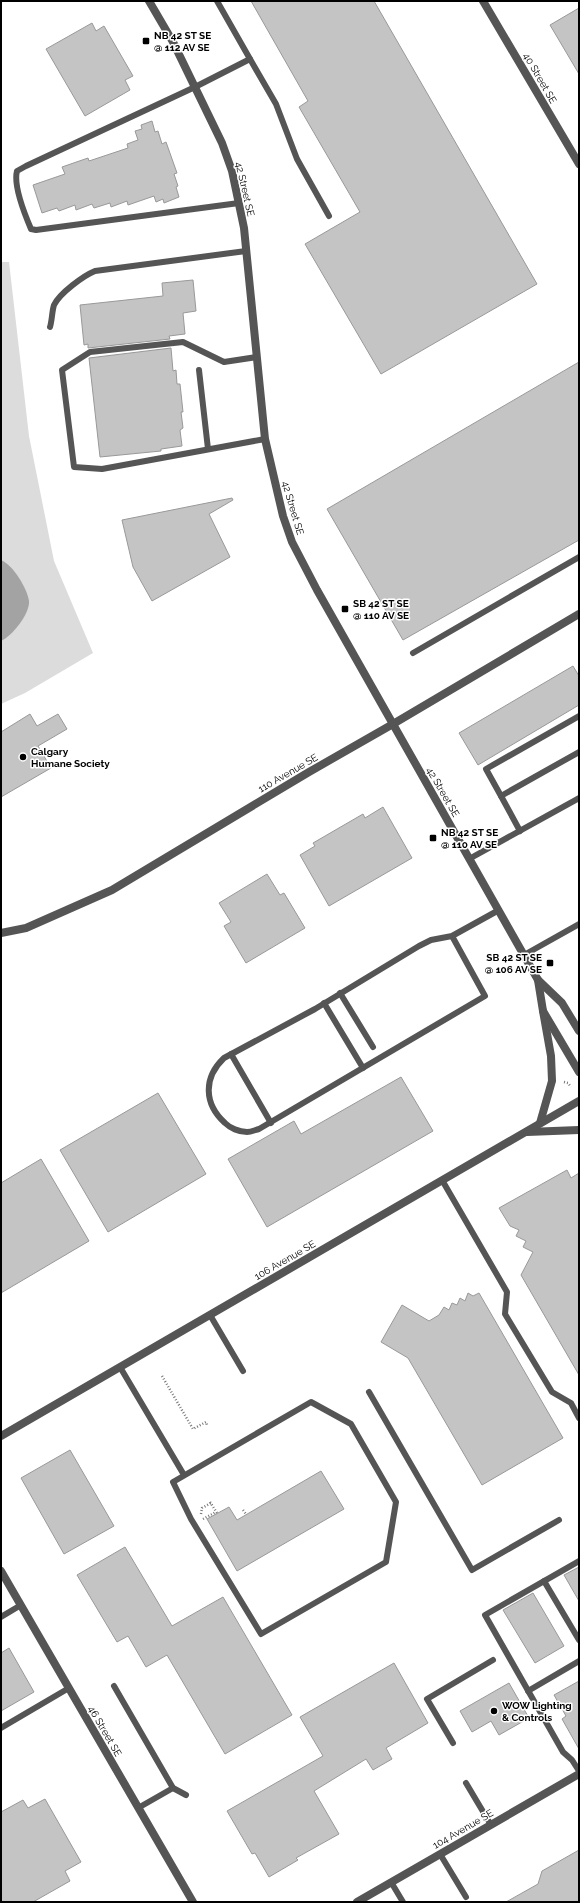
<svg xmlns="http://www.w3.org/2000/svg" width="580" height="1903" font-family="Raleway,sans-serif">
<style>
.green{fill:#dcdcdc}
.water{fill:#a3a3a3}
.building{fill:#c4c4c4;stroke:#999}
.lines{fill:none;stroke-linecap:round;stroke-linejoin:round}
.path{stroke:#777;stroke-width:2.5;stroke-dasharray:1 2;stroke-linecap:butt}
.service{stroke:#555;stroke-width:6}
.minor{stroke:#555;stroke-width:8}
.tertiary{stroke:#555;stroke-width:8}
.poi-dot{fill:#000;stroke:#fff;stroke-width:1.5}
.labels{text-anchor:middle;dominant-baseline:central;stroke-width:3;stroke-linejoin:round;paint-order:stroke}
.poi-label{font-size:10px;font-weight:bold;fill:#000;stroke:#fff;text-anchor:start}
.street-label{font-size:10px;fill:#000;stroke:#fff}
</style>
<rect width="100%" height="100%" fill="#fff"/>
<path class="green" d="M1,262H9L29,436L54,561L93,653L25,693L1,704Z"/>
<path class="water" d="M1,560C13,565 27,588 29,601C30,614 12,636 1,641Z"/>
<g class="building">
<path d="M251,1H374L537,284L381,374L305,244L360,212L299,107L308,101Z"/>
<path d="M579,8V74L550,25Z"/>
<path d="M92,23L96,31L104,26L133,76L125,80L130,90L85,116L46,49Z"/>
<path d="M152,121L155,132L158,131L162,144L166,142L177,173L174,174L178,186L176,187L179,197L164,203L163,199L156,202L154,196L128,205L127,201L111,207L110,203L94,208L92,204L76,210L75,205L59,211L57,208L42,213L33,185L65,174L62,167L88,158L89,161L128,148L127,144L138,140L135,131L142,129L141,125Z"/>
<path d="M193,280L196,311L183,313L185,334L169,336L170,339L88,348V344L84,345L80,305L163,296L162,283Z"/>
<path d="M171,348L173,371L176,370L177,384H180L183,412H181L183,428L180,430L182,446L161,449V451L100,457L89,358Z"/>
<path d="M579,362V540L403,640L327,509Z"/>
<path d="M232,498L233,500L209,514L230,557L152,601L133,567L122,520Z"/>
<path d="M573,666L579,676V705L478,765L459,733Z"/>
<path d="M30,714L37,726L58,714L67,729L38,746L51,768L1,797V732Z"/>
<path d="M383,807L412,858L329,906L300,855L315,846L313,843L363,814L365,818Z"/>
<path d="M267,874L280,895L284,893L305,928L246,963L224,926L231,922L219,903Z"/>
<path d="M401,1077L433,1131L267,1227L228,1159L294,1121L301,1134Z"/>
<path d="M158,1093L206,1174L108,1232L60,1150Z"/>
<path d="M41,1159L89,1241L1,1293V1183Z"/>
<path d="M567,1170L571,1178L579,1173V1375L521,1275L533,1252L523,1247L526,1241L516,1236L519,1230L510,1226L499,1208Z"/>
<path d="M468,1293L473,1296L479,1293L563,1438L482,1485L408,1358L381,1342L402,1305L429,1321L439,1315L444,1307L449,1310L452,1303L457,1305L460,1298L465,1301Z"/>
<path d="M70,1450L114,1526L64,1554L21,1478Z"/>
<path d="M321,1471L344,1509L237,1571L207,1519L229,1507L237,1520Z"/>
<path d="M125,1547L172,1626L223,1597L292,1715L225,1754L167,1655L146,1667L128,1636L117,1642L77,1575Z"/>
<path d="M579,1567V1601L564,1575Z"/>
<path d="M533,1593L564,1646L535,1663L503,1610Z"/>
<path d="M9,1648L34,1692L1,1711V1653Z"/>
<path d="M394,1663L428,1723L386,1748L392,1759L373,1770L366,1759L314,1791L339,1834L296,1858L298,1860L269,1877L255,1853L252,1854L227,1811L323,1756L300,1717Z"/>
<path d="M579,1681V1749L562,1719L566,1716L554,1695Z"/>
<path d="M509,1683L529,1718L499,1735L491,1721L472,1732L460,1711Z"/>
<path d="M45,1799L81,1862L65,1871L70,1881L33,1902H1V1812L23,1800L28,1808Z"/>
<path d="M579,1850V1902H506L538,1884L542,1871Z"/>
</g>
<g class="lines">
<g class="path">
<path d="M564,1082L568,1083L571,1087"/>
<path d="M162,1376L193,1429L206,1422L207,1425"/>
<path d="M210,1502L217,1513"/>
<path d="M243,1510L246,1514"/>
<path d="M201,1514L202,1508L211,1503"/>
<path d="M203,1519L216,1512"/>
</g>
<g class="service">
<path d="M217,1L250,59L195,87L26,166L17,171C13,186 25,215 31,229L36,230L239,203"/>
<path d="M250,59L276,104L297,159L329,216"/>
<path d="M50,327C52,321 52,311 54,305C60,293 83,276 95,271L246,251"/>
<path d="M257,357L224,362L183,342L90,352L62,370L74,467L102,469L265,439"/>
<path d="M199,370L208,449"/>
<path d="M413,653L579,557"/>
<path d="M501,796L486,769L579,716"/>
<path d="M520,831L501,796L579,752"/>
<path d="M469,859L579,798"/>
<path d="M452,936L485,996L259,1129C255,1130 251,1132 247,1132C239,1132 230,1128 225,1123C204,1104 203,1078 224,1058L315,1009L419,946L431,940L452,936L499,910"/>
<path d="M524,955L579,924"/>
<path d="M340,993L373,1047"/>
<path d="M324,1003L363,1068"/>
<path d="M231,1054L271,1123"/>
<path d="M442,1180L507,1292L505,1314L552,1392L571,1403L579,1418"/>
<path d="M210,1315L243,1371"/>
<path d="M120,1367L184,1475"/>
<path d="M369,1392L472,1570L559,1520"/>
<path d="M311,1402L351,1424L396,1502L386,1562L261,1634L191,1519L173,1482Z"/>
<path d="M579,1561L485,1615L563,1752L572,1760L579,1771"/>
<path d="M544,1581L579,1640"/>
<path d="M1,1617L21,1605"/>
<path d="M114,1686L173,1788L186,1795"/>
<path d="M528,1691L579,1661"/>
<path d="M1,1728L69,1688"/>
<path d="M453,1743L427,1699L493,1660"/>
<path d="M466,1783L491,1825"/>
<path d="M138,1808L173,1788"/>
<path d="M440,1854L466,1897"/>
<path d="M391,1882L403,1902"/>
</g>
<g class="minor">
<path d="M149,1L173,42L222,143L232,171L244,228L265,439L283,516L292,542L317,590L538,980L562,1003L579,1031"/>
<path d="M483,1L579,164"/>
<path d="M1,933L26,928L112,890L309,772L393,724L579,614"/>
<path d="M538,980L543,1011L579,1072"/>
<path d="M1,1571L193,1902"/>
<path d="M357,1902L579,1774"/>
</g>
<g class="tertiary">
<path d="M540,1123L552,1081L551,1056L543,1011"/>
<path d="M527,1132L579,1130"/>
<path d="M1,1436L579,1101"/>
</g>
</g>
<g class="poi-dot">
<rect x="142" y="37" width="8" height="8" rx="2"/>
<rect x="341" y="605" width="8" height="8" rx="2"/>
<circle cx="23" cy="757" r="4"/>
<rect x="429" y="834" width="8" height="8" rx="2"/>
<rect x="546" y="959" width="8" height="8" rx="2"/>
<circle cx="494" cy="1711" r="4"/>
</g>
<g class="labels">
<g class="poi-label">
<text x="154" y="35">NB 42 ST SE<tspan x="154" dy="12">@ 112 AV SE</tspan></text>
<text x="353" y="603">SB 42 ST SE<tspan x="353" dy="12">@ 110 AV SE</tspan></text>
<text x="31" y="751">Calgary<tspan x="31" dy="12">Humane Society</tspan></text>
<text x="441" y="832">NB 42 ST SE<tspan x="441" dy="12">@ 110 AV SE</tspan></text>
<text x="542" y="957" text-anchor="end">SB 42 ST SE<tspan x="542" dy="12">@ 106 AV SE</tspan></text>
<text x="502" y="1705">WOW Lighting<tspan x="502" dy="12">&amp; Controls</tspan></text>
</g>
<g class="street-label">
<text transform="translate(540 78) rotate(60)">40 Street SE</text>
<text transform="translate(245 189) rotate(77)">42 Street SE</text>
<text transform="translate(293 508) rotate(74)">42 Street SE</text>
<text transform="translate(288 773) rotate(-30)">110 Avenue SE</text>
<text transform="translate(443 792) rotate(60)">42 Street SE</text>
<text transform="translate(285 1260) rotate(-30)">106 Avenue SE</text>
<text transform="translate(105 1731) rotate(60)">46 Street SE</text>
<text transform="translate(463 1829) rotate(-30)">104 Avenue SE</text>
</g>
</g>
<rect width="580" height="1903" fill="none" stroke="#000000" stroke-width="4"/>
</svg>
